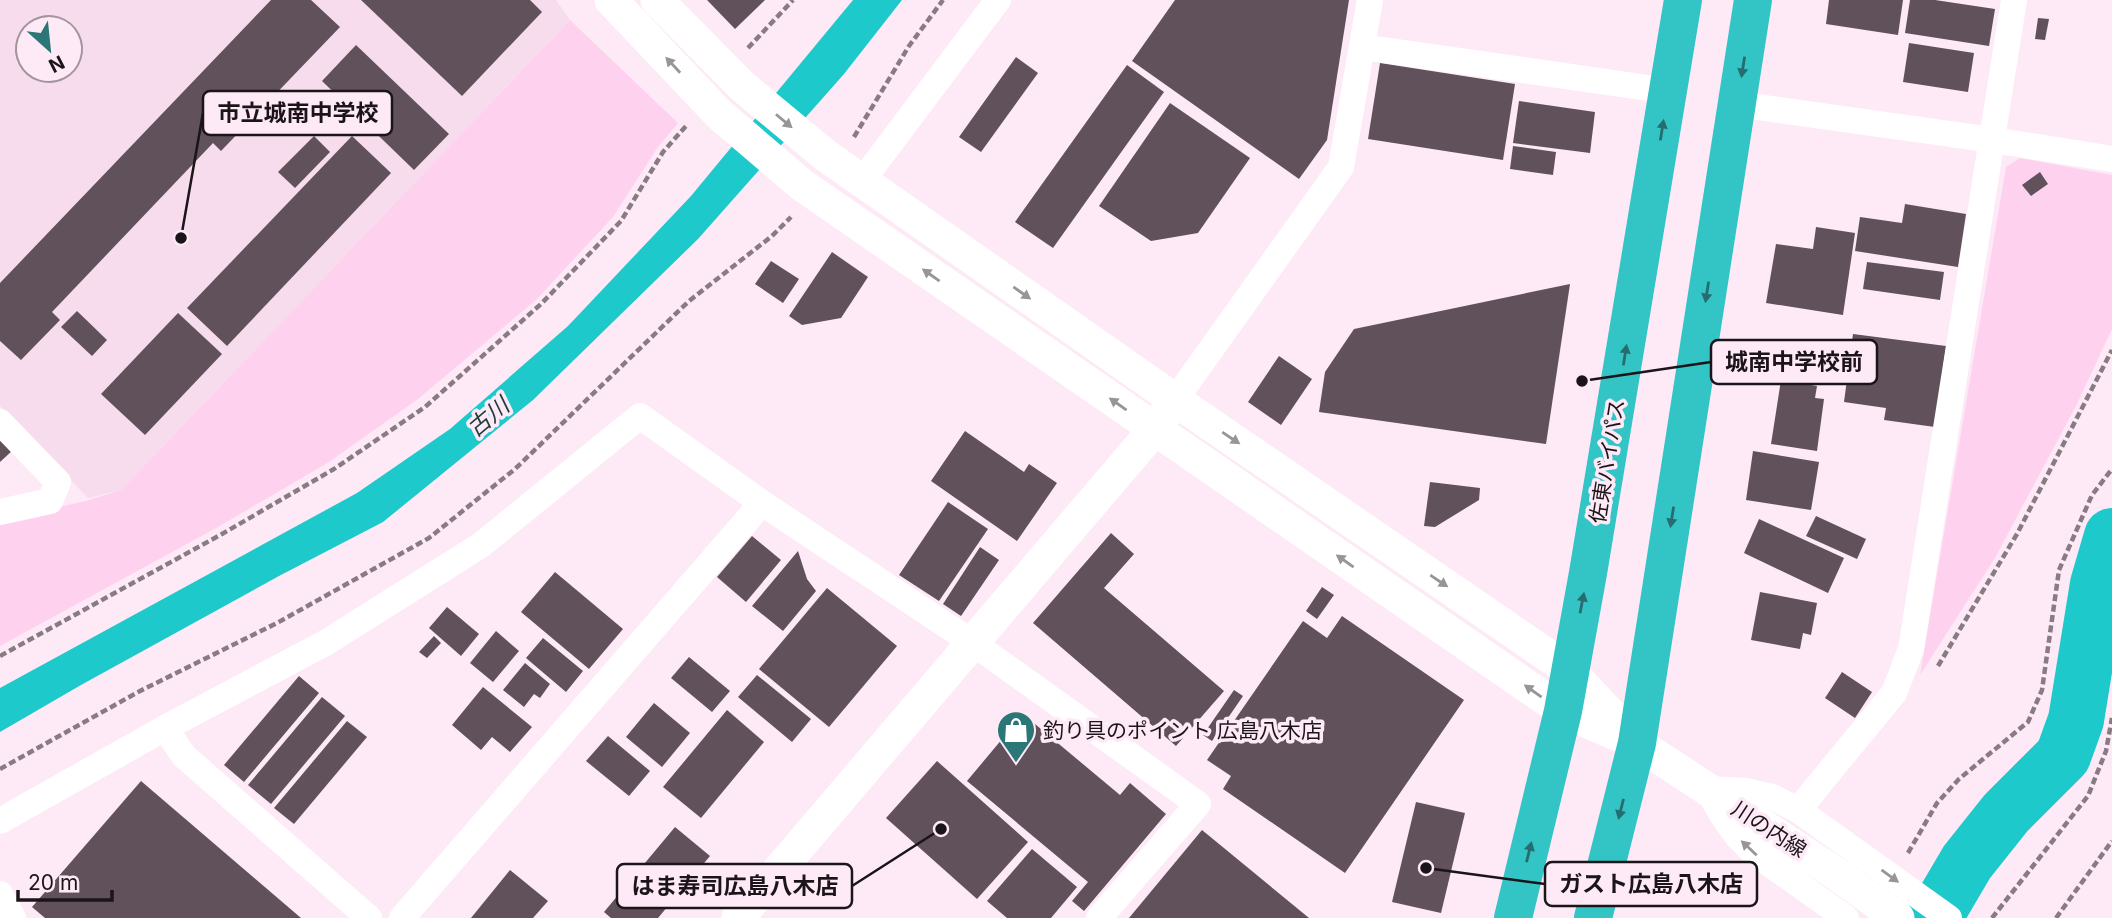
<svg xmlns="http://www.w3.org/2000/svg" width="2112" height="918" font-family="Inter,'Noto Sans JP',sans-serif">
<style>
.built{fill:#f6dcec;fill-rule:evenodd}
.green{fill:#fed2ee}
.water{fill:#1ec9cb}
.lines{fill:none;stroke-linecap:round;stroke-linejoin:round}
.river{stroke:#1ec9cb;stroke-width:56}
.building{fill:#60515b}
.path{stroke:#887b83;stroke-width:4.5;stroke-dasharray:7 3.5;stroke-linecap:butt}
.minor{stroke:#fff;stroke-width:26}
.tertiary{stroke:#fff;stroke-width:33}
.trunk{stroke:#33c4c6;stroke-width:38}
.oneway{fill:#989597}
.oneway2{fill:#276c6f}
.labels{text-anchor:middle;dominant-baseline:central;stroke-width:7;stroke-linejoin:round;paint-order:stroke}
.street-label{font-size:21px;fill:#1b1418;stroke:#fdeaf6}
.poi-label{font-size:21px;fill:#1b1418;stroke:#fdeaf6;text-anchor:start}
.water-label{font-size:23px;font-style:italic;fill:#233c3c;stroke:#fdeaf6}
.leader{fill:none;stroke:#1b1418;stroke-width:2.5}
.callout-dot{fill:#1b1418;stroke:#fdeaf6;stroke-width:2.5}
.callout{fill:#fdeaf6;stroke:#1b1418;stroke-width:2.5}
.callout-label{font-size:23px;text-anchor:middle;font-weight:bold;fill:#1b1418}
</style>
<rect width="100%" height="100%" fill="#fdeaf6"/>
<path class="built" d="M0,0H556L570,20L121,490L88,498L0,406ZM28,28H70V70H28Z"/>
<g class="green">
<path d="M570,20L678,123L658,147L613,217L536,300L418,399L329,462L218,527L0,646V520L86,501L121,490Z"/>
<path d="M2020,158L2112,175V329L2077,404L1995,558L1920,675L2006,167Z"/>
</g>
<path class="water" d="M853,0H902L844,74L698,239L533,400L383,522L279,576L81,685L0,732V688L357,493L450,429L568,326L691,196Z"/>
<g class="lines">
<path class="river" d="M1934,918L1967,862L2006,813L2063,756L2076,720L2098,584L2112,536"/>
</g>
<g class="building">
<path d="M271,0H311L340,27L221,151L213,143L52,312L60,320L21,360L0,341V283Z"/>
<path d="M361,0H530L542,12L462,96Z"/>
<path d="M707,0H765L735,29Z"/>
<path d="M1175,0H1349L1327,140L1299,179L1132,61Z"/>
<path d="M1829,0H1903L1898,35L1826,24Z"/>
<path d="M1910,0H1935L1995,9L1989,46L1905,33Z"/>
<path d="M2038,18L2049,19L2045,40L2035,39Z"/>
<path d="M1909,43L1974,53L1968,92L1903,82Z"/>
<path d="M356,45L449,134L414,170L322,81Z"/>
<path d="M1016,57L1038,73L981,152L959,137Z"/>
<path d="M1380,63L1515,84L1503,160L1368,139Z"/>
<path d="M1127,65L1164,92L1053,248L1015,222Z"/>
<path d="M1519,101L1595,112L1590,153L1513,143Z"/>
<path d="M1170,103L1250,158L1198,233L1151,241L1099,206Z"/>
<path d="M314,136L330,152L295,188L278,172Z"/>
<path d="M352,136L391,173L227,346L187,308Z"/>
<path d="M1513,146L1556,152L1553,175L1510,169Z"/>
<path d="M2040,172L2048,184L2031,196L2022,185Z"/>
<path d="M1905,204L1966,214L1958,267L1855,251L1860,217L1902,223Z"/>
<path d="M1816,227L1855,233L1843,315L1766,303L1776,244L1813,249Z"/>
<path d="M832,252L868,277L841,318L802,325L789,316Z"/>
<path d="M771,261L799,279L783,303L755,284Z"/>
<path d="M1867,262L1944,272L1940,300L1863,289Z"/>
<path d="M1570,284L1546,444L1319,412L1325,372L1354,329Z"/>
<path d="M77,311L107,340L92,356L61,327Z"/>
<path d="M178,313L222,354L145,435L101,394Z"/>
<path d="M1853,334L1946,346L1935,427L1884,420L1886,408L1844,402Z"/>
<path d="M1279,356L1312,379L1281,425L1248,402Z"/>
<path d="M1781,380L1817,386L1815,398L1824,399L1817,451L1771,444Z"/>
<path d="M965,431L1024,472L1029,464L1057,483L1017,541L931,481Z"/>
<path d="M0,435L13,450L0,462Z"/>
<path d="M1753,451L1819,462L1811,510L1746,500Z"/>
<path d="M1430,482L1480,488L1479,500L1435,527L1424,526Z"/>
<path d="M948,502L988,529L939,601L899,575Z"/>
<path d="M1816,516L1866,539L1857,559L1806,536Z"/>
<path d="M1759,519L1844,558L1828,593L1744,553Z"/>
<path d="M1111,533L1134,554L1104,588L1224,691L1176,746L1033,623Z"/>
<path d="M752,536L781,560L746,602L717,577Z"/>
<path d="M980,547L999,560L961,616L943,604Z"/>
<path d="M798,551L807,579L816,591L783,631L752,606Z"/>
<path d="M555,572L623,629L589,669L521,612Z"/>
<path d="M1322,587L1334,595L1317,619L1306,611Z"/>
<path d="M827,588L897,646L829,727L759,669Z"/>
<path d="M1760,592L1817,603L1811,635L1803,633L1800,649L1751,640Z"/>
<path d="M447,607L479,634L461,656L429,628Z"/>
<path d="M1342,616L1464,700L1345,873L1223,789L1231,776L1207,760L1303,621L1327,638Z"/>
<path d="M496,631L519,651L493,682L470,663Z"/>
<path d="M434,636L441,643L427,658L419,652Z"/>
<path d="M543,638L583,671L566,692L526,658Z"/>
<path d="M689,657L730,691L712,712L671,678Z"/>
<path d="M525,663L550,684L540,698L534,694L524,707L503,690Z"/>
<path d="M1842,672L1872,692L1855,718L1825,698Z"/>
<path d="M757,675L811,719L792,742L738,697Z"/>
<path d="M299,676L319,693L244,782L224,765Z"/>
<path d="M483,687L532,727L510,752L492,737L481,750L452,725Z"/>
<path d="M1234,690L1243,696L1212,741L1203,735Z"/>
<path d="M322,697L345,716L271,804L248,785Z"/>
<path d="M654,703L690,733L662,767L626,737Z"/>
<path d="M727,710L764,742L701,818L663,787Z"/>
<path d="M1023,714L1120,795L1130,783L1166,814L1084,911L1072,901L1088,882L967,781Z"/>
<path d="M347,721L367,737L294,824L274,808Z"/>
<path d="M608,736L650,771L629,796L586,761Z"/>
<path d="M937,761L1028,842L977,899L886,818Z"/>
<path d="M141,781L301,918H45L32,907Z"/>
<path d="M1416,802L1465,813L1441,913L1392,902Z"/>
<path d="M675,827L710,856L658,918H611L604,912Z"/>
<path d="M1202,830L1309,918H1129Z"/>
<path d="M1032,849L1077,887L1051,918H1007L987,901Z"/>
<path d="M510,870L548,901L533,918H471Z"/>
</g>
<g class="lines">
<g class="path">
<path d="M748,48L793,0"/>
<path d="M854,137L909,46L943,0"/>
<path d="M0,656L222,534L334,469L425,407L541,304L621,221L663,152L686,126"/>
<path d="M1938,666L2017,534L2112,350"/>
<path d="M0,769L140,691L277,623L429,538L515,469L689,301L772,236L791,217"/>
<path d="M1908,853L1937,803L1959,779L2028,722L2042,690L2059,570L2092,495L2112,469"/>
<path d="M1992,918L2088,796L2106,751L2112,718"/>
<path d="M2056,918L2112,841"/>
</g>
<g class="minor">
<path d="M1362,47L1669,91"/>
<path d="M1737,104L1993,140L2112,159"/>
<path d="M862,181L998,0"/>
<path d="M1175,400L1341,167L1370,0"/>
<path d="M0,422L58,482L50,501L0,512"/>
<path d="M165,728L184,756L369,918"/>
<path d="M1707,789L1746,791L1772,797L1798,810L1949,918"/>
<path d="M1708,790L1724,818L1737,836L1754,853L1846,918"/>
<path d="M1798,810L1894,693L1911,649L2014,0"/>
<path d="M0,821L165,728L327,642L481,545L640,416L762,503L973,643L1198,804L1099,918"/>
<path d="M0,894L13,918"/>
<path d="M402,918L762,503"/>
</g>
<g class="tertiary">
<path d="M611,0L720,115L802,185L1563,711L1637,743L1835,873L1898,918"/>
<path d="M657,0L742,86L825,155L1175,400L1569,670L1627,732"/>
<path d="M738,918L1154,430L1166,413"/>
</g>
<g class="trunk">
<path d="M1513,918L1563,711L1588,573L1683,0"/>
<path d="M1593,918L1637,743L1753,0"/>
</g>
</g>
<defs><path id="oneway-solid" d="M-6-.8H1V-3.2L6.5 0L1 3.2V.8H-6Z" transform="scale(1.75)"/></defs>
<g class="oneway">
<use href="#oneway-solid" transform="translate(673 65) rotate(-133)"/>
<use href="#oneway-solid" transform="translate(784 121) rotate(40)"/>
<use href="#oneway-solid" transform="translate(931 275) rotate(-145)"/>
<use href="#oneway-solid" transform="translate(1022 293) rotate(35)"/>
<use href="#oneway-solid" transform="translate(1118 404) rotate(-145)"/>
<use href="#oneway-solid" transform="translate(1231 438) rotate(34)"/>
<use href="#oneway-solid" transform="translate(1345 561) rotate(-145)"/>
<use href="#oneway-solid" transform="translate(1439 581) rotate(34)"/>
<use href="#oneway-solid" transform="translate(1533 691) rotate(-145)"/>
<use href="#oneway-solid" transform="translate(1749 848) rotate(-137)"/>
<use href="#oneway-solid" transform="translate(1890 876) rotate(36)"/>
</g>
<g class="oneway2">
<use href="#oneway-solid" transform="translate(1743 67) rotate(99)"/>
<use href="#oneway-solid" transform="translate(1662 130) rotate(-81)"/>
<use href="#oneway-solid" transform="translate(1707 292) rotate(99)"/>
<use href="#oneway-solid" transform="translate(1625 355) rotate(-81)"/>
<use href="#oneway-solid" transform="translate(1672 517) rotate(99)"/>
<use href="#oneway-solid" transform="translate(1582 603) rotate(-79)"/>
<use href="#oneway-solid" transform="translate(1621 809) rotate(104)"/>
<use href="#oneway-solid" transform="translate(1529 852) rotate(-76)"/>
</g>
<defs>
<symbol id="shop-pin" viewBox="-11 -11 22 30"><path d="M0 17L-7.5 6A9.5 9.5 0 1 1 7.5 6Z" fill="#2b7676" stroke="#fdeaf6"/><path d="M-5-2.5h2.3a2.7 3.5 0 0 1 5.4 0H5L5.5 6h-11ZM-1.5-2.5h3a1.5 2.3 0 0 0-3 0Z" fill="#fff"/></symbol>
</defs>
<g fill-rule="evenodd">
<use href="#shop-pin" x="994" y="708" width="44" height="60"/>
</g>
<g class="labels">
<g class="street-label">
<text transform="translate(1607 461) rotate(-81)">佐東バイパス</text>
<text transform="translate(1769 829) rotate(33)">川の内線</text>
</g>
<g class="poi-label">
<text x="1043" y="730">釣り具のポイント 広島八木店</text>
</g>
<g class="water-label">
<text transform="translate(488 417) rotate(-40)">古川</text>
</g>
</g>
<path class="leader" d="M181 238L203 113M1582 381L1711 362M1426 868L1545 884M941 829L852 886"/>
<g class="callout-dot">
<circle cx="181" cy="238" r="7"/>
<circle cx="1582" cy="381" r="7"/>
<circle cx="1426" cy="868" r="7"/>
<circle cx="941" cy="829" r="7"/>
</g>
<g class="callout">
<rect x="203" y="91" width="189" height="44" rx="7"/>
<rect x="1711" y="340" width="166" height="44" rx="7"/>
<rect x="1545" y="862" width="212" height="44" rx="7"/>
<rect x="617" y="864" width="235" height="44" rx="7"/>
</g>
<g class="callout-label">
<text x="298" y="121">市立城南中学校</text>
<text x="1794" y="370">城南中学校前</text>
<text x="1651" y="892">ガスト広島八木店</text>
<text x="735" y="894">はま寿司広島八木店</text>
</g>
<g transform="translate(49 49) rotate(153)"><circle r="33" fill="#fdeaf6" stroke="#a3949d" stroke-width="2"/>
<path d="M0-5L12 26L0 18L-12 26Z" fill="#2b7676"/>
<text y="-10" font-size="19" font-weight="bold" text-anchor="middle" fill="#1b1418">N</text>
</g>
<path d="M18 890v10h94v-10" fill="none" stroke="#1b1418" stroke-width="3.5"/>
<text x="28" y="890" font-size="21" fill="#1b1418" stroke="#fdeaf6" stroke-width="5" paint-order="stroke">20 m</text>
</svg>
